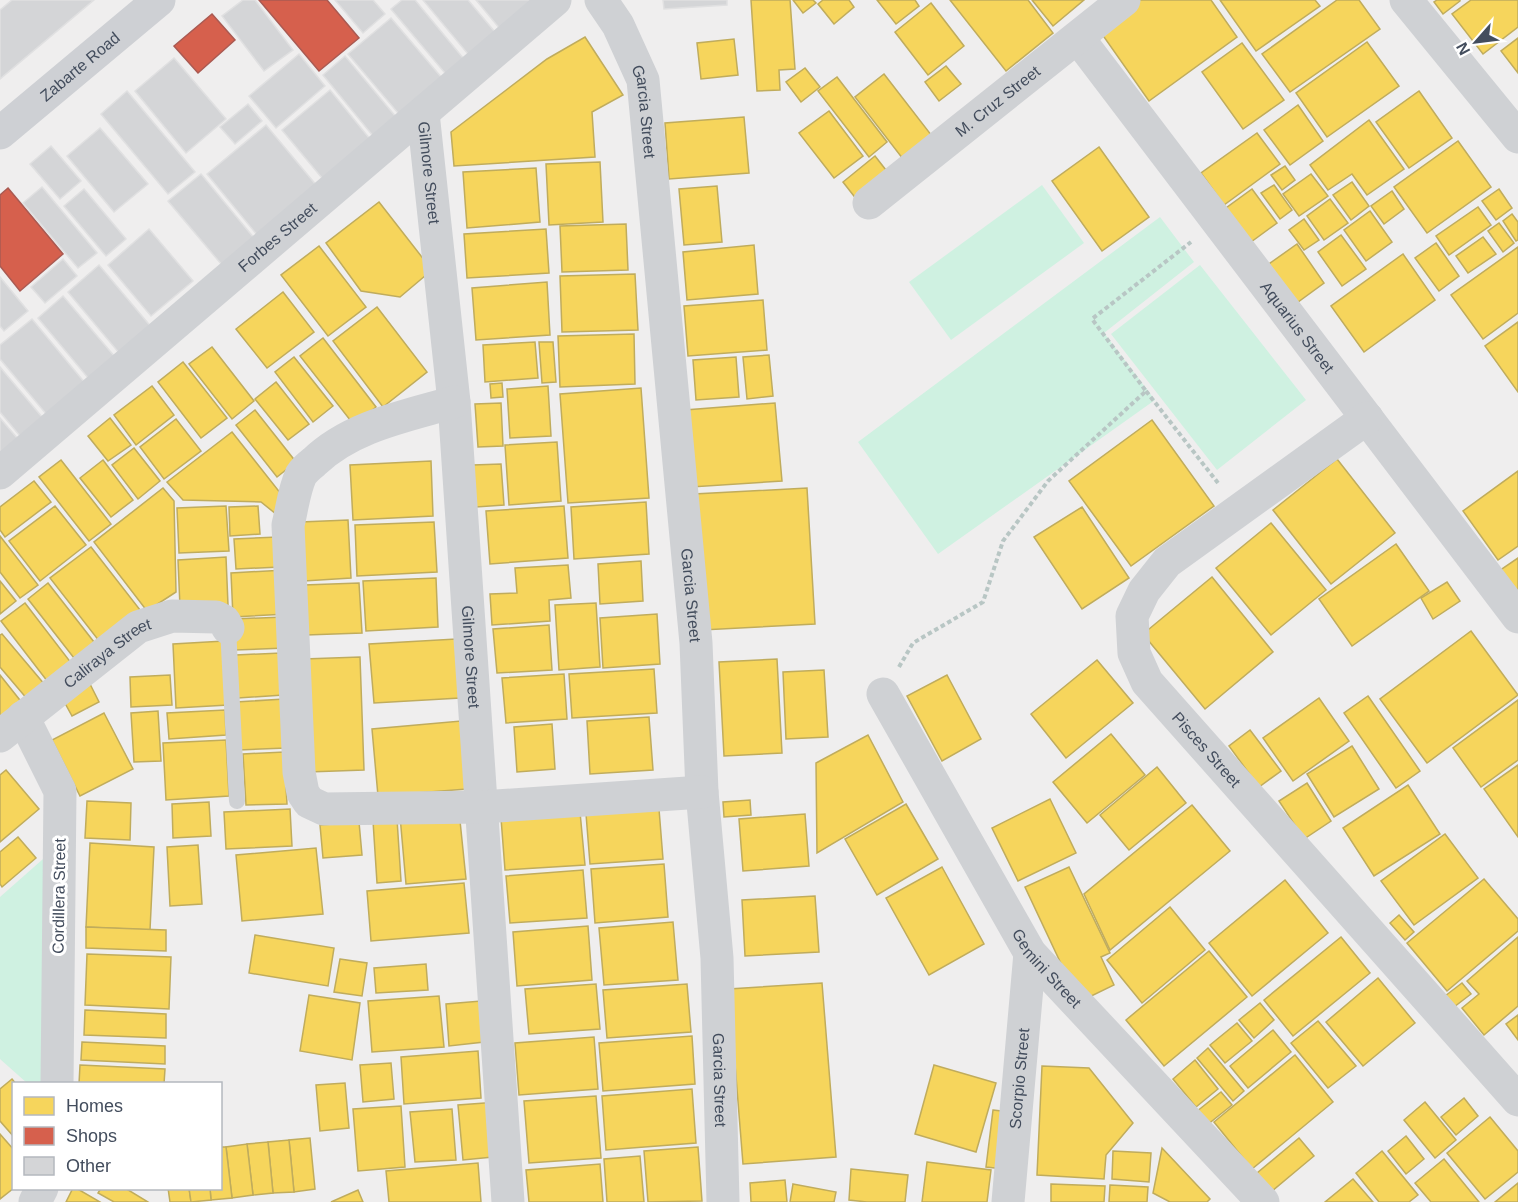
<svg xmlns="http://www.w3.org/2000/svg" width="1518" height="1202" font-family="Helvetica,sans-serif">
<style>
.green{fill:#cff1e1}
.homes{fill:#f6d55c;stroke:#c0ac5c;stroke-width:1.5}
.shops{fill:#d6604d;stroke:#aa5a52;stroke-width:1.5}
.building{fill:#d4d5d7;stroke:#e0e0e1;stroke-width:1.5}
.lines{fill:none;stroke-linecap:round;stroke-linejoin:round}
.path{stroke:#b8c6c4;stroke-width:4;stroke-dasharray:4.5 3;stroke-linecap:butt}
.lane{stroke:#cfd1d4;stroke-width:16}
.street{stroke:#cfd1d4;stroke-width:33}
.secondary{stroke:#ced0d4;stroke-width:33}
.labels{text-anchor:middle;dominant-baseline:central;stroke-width:6;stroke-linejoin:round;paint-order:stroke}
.street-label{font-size:16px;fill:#434d5d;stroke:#fff}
</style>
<rect width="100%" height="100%" fill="#efeeee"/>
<g class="green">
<path d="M1042,185L1084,243L951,340L909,282Z"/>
<path d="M1160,217L1194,262L1104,333L1155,400L938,554L858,442Z"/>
<path d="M1200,265L1306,400L1217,470L1111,334Z"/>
<path d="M51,852L43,1083H27L0,1059V897Z"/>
</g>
<g class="homes">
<path d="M751,0H790L795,69L779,70L780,90L757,91Z"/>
<path d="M793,0H813L816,3L803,13Z"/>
<path d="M823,0H849L854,7L834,24L818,4Z"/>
<path d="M877,0H915L919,6L896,24Z"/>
<path d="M950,0H1028L1053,33L1006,71Z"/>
<path d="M1032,0H1084L1053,26Z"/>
<path d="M1135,0H1211L1237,37L1149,101L1097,27Z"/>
<path d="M1220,0H1315L1320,6L1256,51Z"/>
<path d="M1337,0H1359L1380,29L1290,92L1262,54Z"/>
<path d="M1437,0H1460V1L1443,14L1434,2Z"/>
<path d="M1471,0H1518V27L1483,54L1452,14Z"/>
<path d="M931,3L964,46L928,75L895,32Z"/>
<path d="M585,37L623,95L592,112L595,157L454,166L451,132L547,59Z"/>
<path d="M1518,38V73L1501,51Z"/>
<path d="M734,39L738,75L701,79L697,43Z"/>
<path d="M1367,42L1399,86L1327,137L1296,93Z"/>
<path d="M1242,43L1284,100L1243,129L1202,72Z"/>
<path d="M946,66L961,84L939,101L925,82Z"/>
<path d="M805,68L820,87L801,102L786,82Z"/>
<path d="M884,74L932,136L903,159L855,97Z"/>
<path d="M837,77L887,142L869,157L818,91Z"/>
<path d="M1419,91L1452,138L1409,168L1376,122Z"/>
<path d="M1298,105L1323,141L1290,165L1264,130Z"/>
<path d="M829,111L863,156L834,178L799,133Z"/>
<path d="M744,117L749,173L669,179L665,123Z"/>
<path d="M1369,120L1404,169L1367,195L1352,174L1328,190L1310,165Z"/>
<path d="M1257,133L1280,164L1224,205L1201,173Z"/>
<path d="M1458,141L1491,187L1427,233L1394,187Z"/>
<path d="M1099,147L1149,217L1102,251L1052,181Z"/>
<path d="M875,156L889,174L857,200L843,182Z"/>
<path d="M600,162L603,222L549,225L546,164Z"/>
<path d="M1285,166L1295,180L1282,190L1271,175Z"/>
<path d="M536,168L540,222L467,228L463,172Z"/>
<path d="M1311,174L1328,196L1299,216L1283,194Z"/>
<path d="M1352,182L1369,206L1351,220L1333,195Z"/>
<path d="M1274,185L1292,210L1280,219L1261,193Z"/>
<path d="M717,186L722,242L684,245L679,189Z"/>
<path d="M1252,189L1277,223L1251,242L1226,208Z"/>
<path d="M1499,189L1512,208L1496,220L1482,201Z"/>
<path d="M1392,191L1404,209L1384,224L1371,206Z"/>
<path d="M1330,199L1348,223L1324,240L1307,216Z"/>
<path d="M379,202L432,270L400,297L361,291L326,243Z"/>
<path d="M1478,207L1491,225L1449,255L1436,236Z"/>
<path d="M1370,211L1392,242L1366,261L1344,230Z"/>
<path d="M1512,214L1518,222V240L1516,241L1503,221Z"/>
<path d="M1304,219L1319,240L1304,250L1289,230Z"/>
<path d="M1499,223L1514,243L1503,252L1488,231Z"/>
<path d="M626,224L628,270L562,272L560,226Z"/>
<path d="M546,229L549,273L467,278L464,234Z"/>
<path d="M1341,235L1366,269L1342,286L1318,252Z"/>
<path d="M1483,237L1496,254L1468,273L1456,256Z"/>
<path d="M1436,243L1459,276L1439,291L1415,258Z"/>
<path d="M1297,244L1324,283L1294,305L1266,266Z"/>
<path d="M754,245L758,294L687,300L683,252Z"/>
<path d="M319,246L366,307L328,336L281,275Z"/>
<path d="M1518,247V313L1483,339L1451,295Z"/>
<path d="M1403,254L1435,300L1364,352L1331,306Z"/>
<path d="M635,274L638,330L562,332L560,276Z"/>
<path d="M547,282L550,335L476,340L472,288Z"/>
<path d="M283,292L314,332L267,368L236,329Z"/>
<path d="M763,300L767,350L688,356L684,306Z"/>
<path d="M377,307L427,372L383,407L333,341Z"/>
<path d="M1518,322V392L1485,346Z"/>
<path d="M634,334L635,384L560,387L558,336Z"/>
<path d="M323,338L376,407L354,425L300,356Z"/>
<path d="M535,342L538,378L485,382L483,345Z"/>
<path d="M539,342H553L556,382L542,383Z"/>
<path d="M212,347L254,401L232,419L189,364Z"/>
<path d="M769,355L773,396L747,399L743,357Z"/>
<path d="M294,357L333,406L313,422L275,372Z"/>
<path d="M736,357L739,397L696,400L693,360Z"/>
<path d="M183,362L227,418L201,438L158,382Z"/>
<path d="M276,382L309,424L288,440L255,399Z"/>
<path d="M502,383L503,397L491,398L490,384Z"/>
<path d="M152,386L174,415L136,445L114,415Z"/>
<path d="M548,386L551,436L510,438L507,389Z"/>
<path d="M641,388L649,498L568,503L560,394Z"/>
<path d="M501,403L503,446L478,447L475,404Z"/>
<path d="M775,403L782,481L691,487L685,410Z"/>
<path d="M255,410L296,462L277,477L236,425Z"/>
<path d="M110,418L131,445L108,461L88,436Z"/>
<path d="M176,419L201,451L164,479L140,447Z"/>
<path d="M1152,420L1214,506L1131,566L1069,481Z"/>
<path d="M232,432L289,504L276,514L261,502L183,500L167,482Z"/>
<path d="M557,442L561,501L509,505L505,445Z"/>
<path d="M134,448L160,481L138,499L112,465Z"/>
<path d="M1337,459L1395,533L1331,584L1273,510Z"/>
<path d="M61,460L111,524L89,541L39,477Z"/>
<path d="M103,460L133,500L111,517L80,478Z"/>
<path d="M431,461L433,516L353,520L350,465Z"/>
<path d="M501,464L504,505L476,507L473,465Z"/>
<path d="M1518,471V546L1498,560L1463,511Z"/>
<path d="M34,481L51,502L5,537L0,530V507Z"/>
<path d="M163,488L174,501L176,592L147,611L94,542Z"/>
<path d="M807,488L815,624L702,630L694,494Z"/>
<path d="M646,502L649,554L574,559L571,507Z"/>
<path d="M55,506L86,545L40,581L9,541Z"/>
<path d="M226,506L229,551L179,553L177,508Z"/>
<path d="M258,506L260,534L230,536L229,507Z"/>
<path d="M564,506L568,558L490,564L486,511Z"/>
<path d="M1082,507L1129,578L1082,609L1034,537Z"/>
<path d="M348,520L351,578L304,581L301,522Z"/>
<path d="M434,522L437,572L357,576L355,525Z"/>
<path d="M1271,523L1326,590L1271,635L1216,568Z"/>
<path d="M0,536L38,585L20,598L0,572Z"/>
<path d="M278,537L280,567L236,569L234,539Z"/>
<path d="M1396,544L1429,591L1352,646L1319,599Z"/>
<path d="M91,547L144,615L103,646L50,578Z"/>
<path d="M226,557L228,605L180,607L178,560Z"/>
<path d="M1518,558V598L1499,571Z"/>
<path d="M641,561L643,601L600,604L598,564Z"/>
<path d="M568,565L571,598L549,600L550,621L492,625L490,594L517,593L515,568Z"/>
<path d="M285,570L287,614L233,617L231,573Z"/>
<path d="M1212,577L1273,652L1205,709L1143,634Z"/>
<path d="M436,578L438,627L366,631L363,581Z"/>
<path d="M0,581L16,601L0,614Z"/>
<path d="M1447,582L1460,601L1433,619L1421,598Z"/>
<path d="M48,583L101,651L81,667L28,599Z"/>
<path d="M359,583L362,633L306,635L304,585Z"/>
<path d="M25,603L75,668L51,686L1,621Z"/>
<path d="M596,603L600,667L559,670L555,605Z"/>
<path d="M657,614L660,664L603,668L600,618Z"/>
<path d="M284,617L286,648L235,650L233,619Z"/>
<path d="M549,625L552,670L497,673L493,629Z"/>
<path d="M1471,631L1518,695L1427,763L1380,699Z"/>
<path d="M2,634L45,685L28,700L0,667V635Z"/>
<path d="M456,639L460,698L374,703L369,644Z"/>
<path d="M224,641L228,705L176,708L173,644Z"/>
<path d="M281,653L283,695L238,698L236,655Z"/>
<path d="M360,657L364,770L308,772L304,659Z"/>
<path d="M777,659L782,753L724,756L719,662Z"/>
<path d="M1097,660L1133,703L1066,758L1031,714Z"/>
<path d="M654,669L657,713L572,718L569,674Z"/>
<path d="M824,670L828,737L786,739L783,672Z"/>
<path d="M564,674L567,719L506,723L502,678Z"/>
<path d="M0,675L23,704L0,723Z"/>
<path d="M170,675L172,705L131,707L130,677Z"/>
<path d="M947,675L981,739L942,761L907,696Z"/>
<path d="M88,680L99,702L72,716L60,694Z"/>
<path d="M1368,696L1420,771L1396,788L1344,713Z"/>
<path d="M1319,698L1349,741L1293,781L1263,738Z"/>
<path d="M284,699L286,748L239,750L236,702Z"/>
<path d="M1518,700V760L1481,787L1453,748Z"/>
<path d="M225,710L226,735L169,739L167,713Z"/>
<path d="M158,711L161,761L134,762L131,713Z"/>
<path d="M104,713L133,769L80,796L52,740Z"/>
<path d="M649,717L653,770L590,774L587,721Z"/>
<path d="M461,721L467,789L378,796L372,729Z"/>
<path d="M552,724L555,769L517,772L514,727Z"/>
<path d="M1250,730L1281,771L1259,787L1229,746Z"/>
<path d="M1111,734L1145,775L1087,823L1053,782Z"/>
<path d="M868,735L903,802L817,853L816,763Z"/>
<path d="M226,740L229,796L166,800L163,743Z"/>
<path d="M1352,746L1379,789L1334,817L1307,774Z"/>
<path d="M284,752L287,804L246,805L243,754Z"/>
<path d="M1518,765V837L1484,789Z"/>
<path d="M1157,767L1186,803L1129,850L1100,815Z"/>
<path d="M6,770L39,809L0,842V775Z"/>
<path d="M1307,783L1331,821L1304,839L1279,801Z"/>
<path d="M1408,785L1440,834L1374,876L1343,828Z"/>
<path d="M1050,799L1076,853L1018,881L992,828Z"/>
<path d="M750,800L751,815L724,817L723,802Z"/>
<path d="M87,801L131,803L130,840L85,838Z"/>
<path d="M209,802L211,836L173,838L172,804Z"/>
<path d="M906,804L938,859L877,895L845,839Z"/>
<path d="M1192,805L1230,851L1110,950L1084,894Z"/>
<path d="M290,809L292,846L226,849L224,812Z"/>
<path d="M659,809L663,859L590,864L586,814Z"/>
<path d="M459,811L466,879L406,884L400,816Z"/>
<path d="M580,812L585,865L505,870L501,818Z"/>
<path d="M805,814L809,866L743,871L739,819Z"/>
<path d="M397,819L401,881L377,883L373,821Z"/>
<path d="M359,822L362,855L323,858L320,825Z"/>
<path d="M1445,834L1478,878L1414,925L1381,881Z"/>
<path d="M18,837L36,858L2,887L0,884V852Z"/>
<path d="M90,843L154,847L150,930L86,927Z"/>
<path d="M198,845L202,904L170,906L167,847Z"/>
<path d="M316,848L323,914L242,921L236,855Z"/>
<path d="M664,864L668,917L595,923L591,869Z"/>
<path d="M942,867L984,944L929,975L886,898Z"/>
<path d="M1069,867L1110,953L1101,957L1114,985L1079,1002L1025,887Z"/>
<path d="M583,870L587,918L510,923L506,876Z"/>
<path d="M1484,879L1518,919V931L1447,991L1407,943Z"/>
<path d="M1285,880L1328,933L1252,996L1209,943Z"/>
<path d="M464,883L469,933L371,941L367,891Z"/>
<path d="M815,896L819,952L745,956L742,900Z"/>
<path d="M1170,907L1205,950L1142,1003L1107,960Z"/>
<path d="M1399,915L1414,932L1405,940L1390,923Z"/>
<path d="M673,922L678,980L604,985L599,928Z"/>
<path d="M588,926L592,980L517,986L513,932Z"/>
<path d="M86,927L166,930V951L86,948Z"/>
<path d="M255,935L334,948L328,986L249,973Z"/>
<path d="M1341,937L1370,973L1293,1036L1264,1000Z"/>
<path d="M1518,937V1006L1484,1035L1462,1008L1479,994L1467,981Z"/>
<path d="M1209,951L1247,997L1164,1066L1126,1020Z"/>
<path d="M87,954L171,957L169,1009L85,1005Z"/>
<path d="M340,959L367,963L362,996L334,992Z"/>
<path d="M426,964L428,990L376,993L374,968Z"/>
<path d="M1378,978L1415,1023L1363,1066L1326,1022Z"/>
<path d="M822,983L836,1157L743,1164L729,989Z"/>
<path d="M1462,983L1471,994L1454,1007L1445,996Z"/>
<path d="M596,984L600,1029L529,1034L525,989Z"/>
<path d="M687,984L691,1032L607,1038L603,990Z"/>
<path d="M309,995L360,1003L352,1060L300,1051Z"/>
<path d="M439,996L444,1047L372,1052L368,1001Z"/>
<path d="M481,1001L484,1042L449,1046L446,1004Z"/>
<path d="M1260,1003L1274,1020L1254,1038L1239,1020Z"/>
<path d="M85,1010L166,1014V1038L84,1035Z"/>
<path d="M1518,1015V1040L1506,1024Z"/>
<path d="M1318,1021L1356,1066L1328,1088L1291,1043Z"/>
<path d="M1237,1023L1252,1041L1225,1063L1210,1045Z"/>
<path d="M1273,1030L1291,1052L1248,1088L1230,1066Z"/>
<path d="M692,1036L695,1084L603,1091L599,1043Z"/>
<path d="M594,1037L598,1089L519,1095L515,1043Z"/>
<path d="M82,1042L165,1046V1064L81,1060Z"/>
<path d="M1208,1048L1244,1091L1233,1101L1197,1058Z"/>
<path d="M478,1051L481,1098L404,1104L401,1057Z"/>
<path d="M1295,1055L1333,1102L1252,1169L1214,1122Z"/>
<path d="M1195,1060L1218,1089L1196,1107L1173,1079Z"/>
<path d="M391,1063L394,1099L363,1102L360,1065Z"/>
<path d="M80,1065L165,1069L164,1084H79Z"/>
<path d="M934,1065L996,1083L976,1152L915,1134Z"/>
<path d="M1042,1066L1089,1068L1133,1123L1106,1155L1104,1179L1037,1175Z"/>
<path d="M12,1079L16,1084H14V1137L0,1121V1089Z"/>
<path d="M345,1083L349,1128L320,1131L316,1085Z"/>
<path d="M692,1089L696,1143L606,1150L602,1096Z"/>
<path d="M1221,1092L1232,1105L1202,1129L1191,1116Z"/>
<path d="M596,1096L601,1158L529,1163L524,1101Z"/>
<path d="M1464,1098L1478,1116L1456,1135L1441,1117Z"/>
<path d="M498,1102L503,1156L463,1160L458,1105Z"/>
<path d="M1425,1102L1456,1140L1435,1158L1404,1120Z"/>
<path d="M401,1106L405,1167L358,1171L353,1109Z"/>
<path d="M452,1109L456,1160L415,1162L410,1112Z"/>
<path d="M993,1110L1010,1112L1004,1169L986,1167Z"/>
<path d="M1490,1117L1518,1151V1172L1485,1199L1447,1153Z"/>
<path d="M0,1134L14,1150V1188L0,1199Z"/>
<path d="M1406,1136L1424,1159L1406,1174L1388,1151Z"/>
<path d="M310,1138L315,1189L294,1192L289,1140Z"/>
<path d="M1299,1138L1314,1156L1266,1196L1251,1178Z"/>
<path d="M289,1140L294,1192L273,1193L268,1142Z"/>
<path d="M268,1142L273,1193L253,1195L247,1144Z"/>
<path d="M247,1144L253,1195L232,1198L226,1147Z"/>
<path d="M220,1147H226L232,1198L211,1200L210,1188H220Z"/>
<path d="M698,1147L702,1201L648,1202L644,1151Z"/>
<path d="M1162,1148L1210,1199L1207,1202H1170L1153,1193Z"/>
<path d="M1113,1151L1151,1153L1149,1182L1112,1179Z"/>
<path d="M1382,1151L1418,1195L1409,1202H1379L1356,1173Z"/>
<path d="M640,1156L644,1202H607L604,1159Z"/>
<path d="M1444,1159L1479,1202H1431L1415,1183Z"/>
<path d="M927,1162L991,1170L987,1202H922Z"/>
<path d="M478,1163L481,1202H389L386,1171Z"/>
<path d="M600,1164L603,1202H529L526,1170Z"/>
<path d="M851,1169L908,1175L905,1202H867L849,1200Z"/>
<path d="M1353,1179L1373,1202H1325Z"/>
<path d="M785,1180L787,1202H751L750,1183Z"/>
<path d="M1518,1183V1202H1495Z"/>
<path d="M793,1184L836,1192L834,1202H790Z"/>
<path d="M1051,1184L1105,1186L1104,1202H1051Z"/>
<path d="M1110,1185L1148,1187L1147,1202H1109Z"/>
<path d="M73,1188H76L100,1202H66Z"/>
<path d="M101,1188H125L148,1202H114L98,1193Z"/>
<path d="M168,1188H189L191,1202H170Z"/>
<path d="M189,1188H210L211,1200L191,1202Z"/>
<path d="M358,1190L363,1202H331Z"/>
</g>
<g class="shops">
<path d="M259,0H327L359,38L319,71Z"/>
<path d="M212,14L235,40L198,73L174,46Z"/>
<path d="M8,188L63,254L20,291L0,266V195Z"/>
</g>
<g class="building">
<path d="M12,0H94L0,79V10Z"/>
<path d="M243,0H255L293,50L264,71L222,16Z"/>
<path d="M335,0H373L385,14L363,33Z"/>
<path d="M402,0H415L468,64L450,79L391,9Z"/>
<path d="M423,0H468L500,38L473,60Z"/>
<path d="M476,0H546L505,35Z"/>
<path d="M663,0H727V5L664,9Z"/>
<path d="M391,18L447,84L404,120L348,54Z"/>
<path d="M299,54L325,86L276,128L249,96Z"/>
<path d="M345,56L401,123L378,142L323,75Z"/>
<path d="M174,58L226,119L186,153L135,91Z"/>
<path d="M330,90L374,144L327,184L282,130Z"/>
<path d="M127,91L195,172L168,194L101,114Z"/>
<path d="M248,104L262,121L235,144L220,127Z"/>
<path d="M266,125L317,186L258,236L207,174Z"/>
<path d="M100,128L148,184L114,212L67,156Z"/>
<path d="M51,146L81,181L60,199L30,164Z"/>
<path d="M201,174L254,238L222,265L168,201Z"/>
<path d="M42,187L97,253L78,268L23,203Z"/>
<path d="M84,189L126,239L106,256L64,206Z"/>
<path d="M149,229L193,281L151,316L108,265Z"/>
<path d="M63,259L77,276L45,303L31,287Z"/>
<path d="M99,265L152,328L120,354L68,292Z"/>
<path d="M0,277L28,311L4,331L0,326Z"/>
<path d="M63,296L115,357L89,379L38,318Z"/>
<path d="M32,319L85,383L47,415L0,359V345Z"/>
<path d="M0,367L42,417L20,436L0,412Z"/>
<path d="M0,418L18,439L0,454Z"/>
</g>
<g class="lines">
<g class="path">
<path d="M1146,391L1218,483"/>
<path d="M899,667L913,643L983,602L1003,541L1048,481L1146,391L1092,319L1191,242"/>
</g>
<path class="lane" d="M228,628L237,801"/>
<g class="street">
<path id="s1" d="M601,0L618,25L643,80L696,643L702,792L717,958L723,1202"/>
<path d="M1406,0L1518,137"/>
<path id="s2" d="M1078,38L1518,617"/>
<path id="s3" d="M423,113L454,402L508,1202"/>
<path id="s4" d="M869,203L1124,0"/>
<path d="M454,402C406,416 351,426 314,462C309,466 304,470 301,475C294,490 292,509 288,525L299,772L303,793L309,802L324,809L482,807L702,792"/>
<path id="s5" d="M1367,418L1167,562L1144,591L1132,616L1134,653L1147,682L1518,1100"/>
<path id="s6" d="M0,473L555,0"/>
<path id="s7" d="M883,694L1030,953L1263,1202"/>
<path d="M23,717L60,791L57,1084"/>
<path id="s8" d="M0,736L138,627L172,616L216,617L224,621L228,628"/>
<path d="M35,1202L42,1188"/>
<path id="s9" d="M1008,1202L1030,953"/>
</g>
<path class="secondary" id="s10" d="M0,133L159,0"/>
</g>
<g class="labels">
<g class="street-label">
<text stroke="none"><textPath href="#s10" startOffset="104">Zabarte Road</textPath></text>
<text stroke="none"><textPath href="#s4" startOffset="164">M. Cruz Street</textPath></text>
<text stroke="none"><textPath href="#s1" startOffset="122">Garcia Street</textPath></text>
<text stroke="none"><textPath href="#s3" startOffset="60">Gilmore Street</textPath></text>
<text stroke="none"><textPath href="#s6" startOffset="364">Forbes Street</textPath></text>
<text stroke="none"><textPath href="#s2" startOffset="363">Aquarius Street</textPath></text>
<text stroke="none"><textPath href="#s1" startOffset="608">Garcia Street</textPath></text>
<text stroke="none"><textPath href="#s8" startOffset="136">Caliraya Street</textPath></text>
<text stroke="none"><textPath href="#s3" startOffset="546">Gilmore Street</textPath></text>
<text stroke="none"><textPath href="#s5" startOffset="470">Pisces Street</textPath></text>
<text transform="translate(59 896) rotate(-89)">Cordillera Street</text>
<text stroke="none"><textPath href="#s7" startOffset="320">Gemini Street</textPath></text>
<text stroke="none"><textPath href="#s9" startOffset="124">Scorpio Street</textPath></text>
<text stroke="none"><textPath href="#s1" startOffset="1094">Garcia Street</textPath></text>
</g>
</g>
<rect x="12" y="1082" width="210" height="108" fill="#ffffff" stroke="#b4b8be" stroke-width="1.5"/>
<rect x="24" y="1097" width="30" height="18" fill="#f6d55c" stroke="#b4b8be" stroke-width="1.5"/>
<text x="66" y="1112" font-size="18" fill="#434d5d">Homes</text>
<rect x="24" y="1127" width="30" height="18" fill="#d6604d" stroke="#b4b8be" stroke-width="1.5"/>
<text x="66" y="1142" font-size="18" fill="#434d5d">Shops</text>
<rect x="24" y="1157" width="30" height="18" fill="#d4d5d7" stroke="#b4b8be" stroke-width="1.5"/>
<text x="66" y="1172" font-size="18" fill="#434d5d">Other</text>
<g transform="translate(1476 42) rotate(242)" stroke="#ffffff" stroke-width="4.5" paint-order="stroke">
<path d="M0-4.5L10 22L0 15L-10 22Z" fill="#434d5d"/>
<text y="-9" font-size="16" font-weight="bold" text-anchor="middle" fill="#434d5d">N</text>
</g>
</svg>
